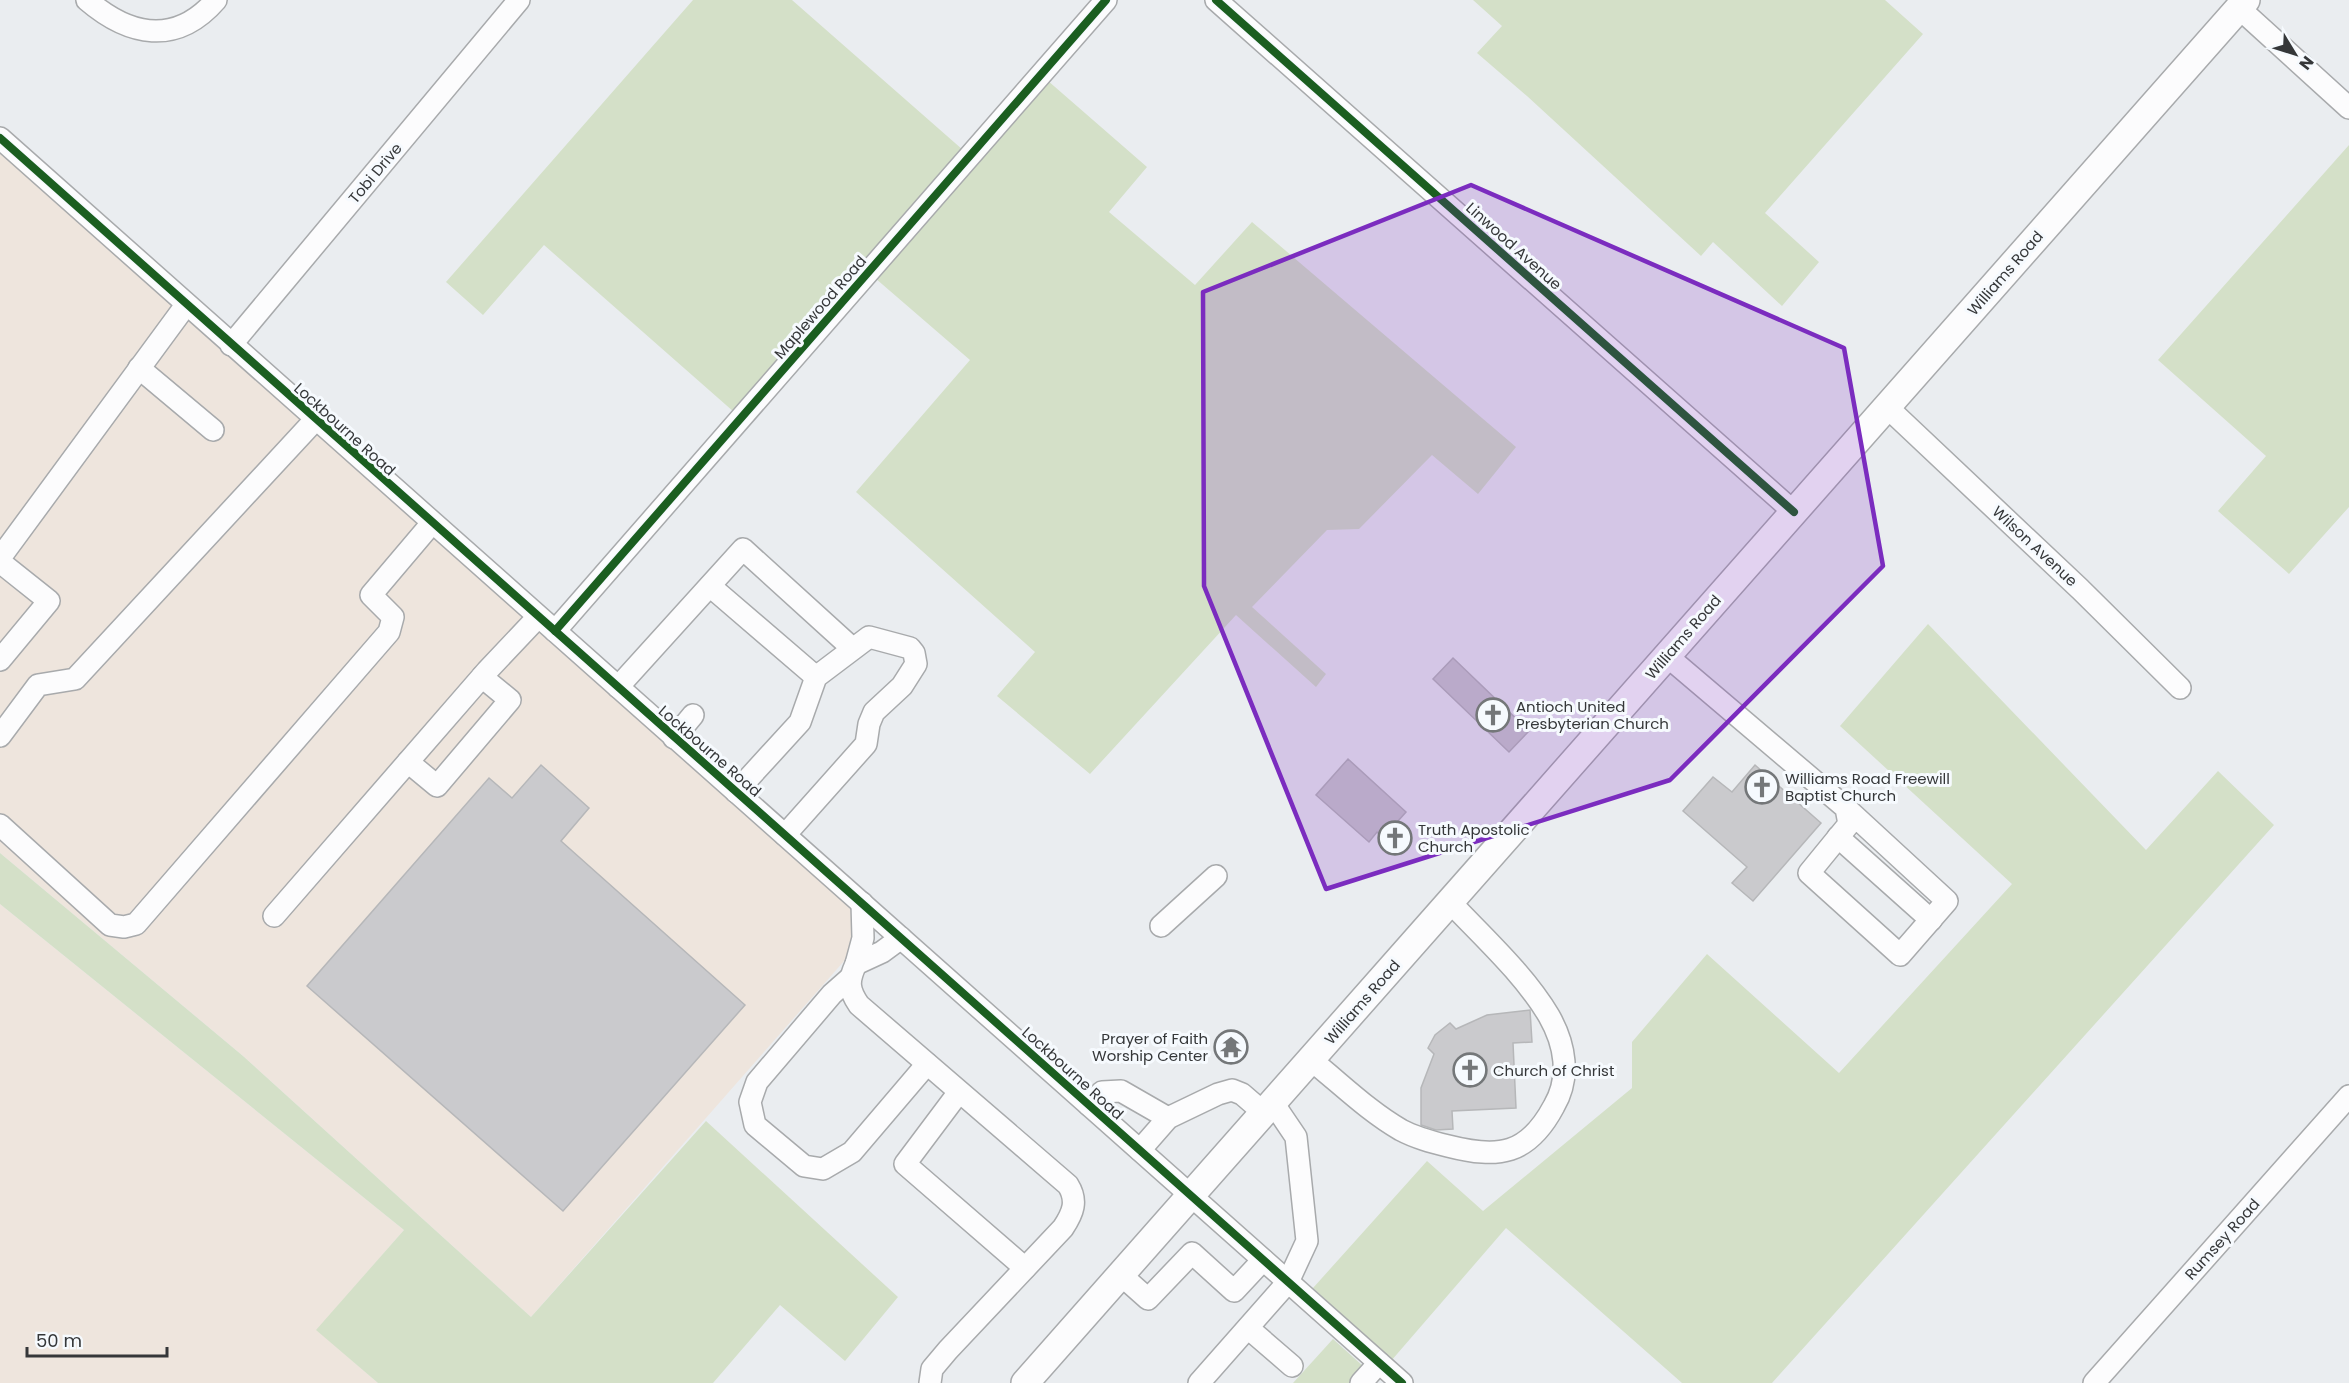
<svg xmlns="http://www.w3.org/2000/svg" width="2349" height="1383" font-family="Poppins,sans-serif">
<style>
.industrial{fill:#eee5dd}
.green{fill:#d4e0c8}
.building{fill:#cacacd;stroke:#b6b7b9;stroke-width:1.5}
.lines{fill:none;stroke-linecap:round;stroke-linejoin:round}
.minor-casing{stroke:#a8aaac;stroke-width:24}
.major-casing{stroke:#a8aaac;stroke-width:30}
.minor{stroke:#fcfcfd;stroke-width:21}
.major{stroke:#fcfcfd;stroke-width:27}
.cycleway-casing{stroke:#f6fafe;stroke-width:11}
.cycleway{stroke:#1b5e20;stroke-width:8}
.marked{fill:#7b2cbf;fill-opacity:0.2;stroke:#7b2cbf;stroke-width:4.5;stroke-linejoin:round}
.labels{text-anchor:middle;dominant-baseline:central;stroke-width:6;stroke-linejoin:round;paint-order:stroke}
.street-label{font-size:15px;fill:#353739;stroke:#f6fafe}
.poi-label{font-size:15px;fill:#353739;stroke:#f6fafe;text-anchor:start}
</style>
<rect width="100%" height="100%" fill="#eaedf0"/>
<g class="industrial">
<path d="M0,136L881,919L531,1317L243,1056L0,853Z"/>
<path d="M0,904L404,1230L317,1330L378,1383H0Z"/>
</g>
<g class="green">
<path d="M693,0H792L963,150L734,412L544,245L483,315L446,282Z"/>
<path d="M1473,0H1885L1923,34L1765,213L1819,262L1782,306L1713,242L1701,256L1527,96L1477,53L1502,26Z"/>
<path d="M1047,80L1147,167L1109,212L1195,285L1252,222L1516,447L1478,494L1432,455L1359,529L1327,530L1252,607L1326,674L1316,687L1236,615L1090,774L997,696L1035,652L856,492L970,360L875,278Z"/>
<path d="M2349,145V507L2289,574L2218,511L2266,456L2158,360Z"/>
<path d="M1928,624L2146,850L2218,771L2274,825L1772,1383H1682L1506,1228L1391,1361L1313,1288L1427,1161L1483,1211L1632,1088V1042L1707,954L1839,1073L2012,884L1840,726Z"/>
<path d="M0,853L243,1056L531,1317L706,1121L898,1297L845,1361L780,1305L713,1383H378L316,1330L404,1230L0,904Z"/>
<path d="M1333,1339L1364,1367L1349,1383H1293Z"/>
</g>
<g class="building">
<path d="M1453,658L1529,731L1509,752L1433,679Z"/>
<path d="M1348,759L1406,812L1383,838L1377,832L1369,842L1316,795Z"/>
<path d="M541,765L589,808L561,841L745,1005L563,1211L307,986L489,778L512,798Z"/>
<path d="M1755,765L1821,823L1753,901L1732,883L1747,867L1683,811L1713,777L1732,792Z"/>
<path d="M1530,1010L1532,1042L1513,1043L1516,1108L1452,1111L1453,1129L1436,1130L1421,1125V1088L1434,1054L1428,1048L1435,1035L1450,1023L1456,1029L1487,1015Z"/>
</g>
<g class="lines">
<defs>
<g id="minor">
<path d="M87,0C129,36 176,46 216,0"/>
<path d="M1216,0L1794,512"/>
<path d="M2239,8L2349,108"/>
<path d="M0,138L1402,1383"/>
<path d="M231,345L519,0"/>
<path d="M139,368L213,430"/>
<path d="M1887,407L2080,589L2180,688"/>
<path d="M0,558L186,305"/>
<path d="M0,562L49,601L0,660"/>
<path d="M710,586L816,677"/>
<path d="M555,631L1106,0"/>
<path d="M1667,656L1846,808L1947,901L1900,955L1809,873L1849,824L1846,808"/>
<path d="M618,687L743,549L852,648"/>
<path d="M0,736L38,685L75,679L315,420"/>
<path d="M674,738L693,715"/>
<path d="M408,762L437,786L510,700L482,677"/>
<path d="M736,792L800,722L816,677L869,637L910,648L914,653L916,664L902,686L874,712L869,724L866,744L785,835"/>
<path d="M0,825L110,925L124,927L136,924L389,632L393,617L371,595L432,523"/>
<path d="M1838,837L1931,920"/>
<path d="M862,903L863,938L856,964L882,952L901,938"/>
<path d="M274,916L487,671L538,617"/>
<path d="M1161,926L1216,876"/>
<path d="M856,964C848,981 848,989 859,1005L1068,1185C1078,1201 1073,1213 1063,1228L948,1350L932,1369L930,1383"/>
<path d="M849,979L832,994L757,1082L750,1102L755,1125L804,1166L823,1169L852,1152L927,1064"/>
<path d="M1311,1060C1340,1083 1368,1111 1401,1130C1416,1138 1432,1142 1448,1146C1499,1159 1528,1155 1554,1106C1571,1077 1565,1044 1549,1016C1524,974 1483,937 1450,902"/>
<path d="M959,1092L905,1164L1025,1268"/>
<path d="M1089,1105L1102,1092L1121,1091L1168,1118"/>
<path d="M1140,1150L1168,1118L1218,1094L1232,1090L1242,1094L1264,1113"/>
<path d="M1121,1275L1148,1299L1192,1253L1234,1291L1263,1260"/>
<path d="M1248,1328L1292,1366"/>
<path d="M1199,1383L1288,1282L1307,1241L1296,1137L1273,1103"/>
<path d="M1361,1383L1379,1363"/>
<path d="M2094,1383L2349,1096"/>
</g>
<path id="major" d="M1025,1383L2246,0"/>
</defs>
<use href="#minor" class="minor-casing"/>
<use href="#major" class="major-casing"/>
<use href="#minor" class="minor"/>
<use href="#major" class="major"/>
<defs>
<g id="cycleway">
<path d="M1216,0L1794,512"/>
<path d="M0,138L1402,1383"/>
<path d="M555,631L1106,0"/>
</g>
</defs>
<use href="#cycleway" class="cycleway-casing"/>
<use href="#cycleway" class="cycleway"/>
</g>
<path class="marked" d="M1471,185L1844,348L1883,566L1670,780L1326,889L1204,586L1203,292Z"/>
<defs>
<symbol id="church-ring" viewBox="-11 -11 22 22"><circle r="9.5" fill="#f6fafe" stroke="#747779" stroke-width="1.5"/><path d="M-1.2-6h2.4v3.5h3.3v2.4h-3.3V6h-2.4V-.1h-3.3v-2.4h3.3Z" fill="#747779"/></symbol>
<symbol id="temple-ring" viewBox="-11 -11 22 22"><circle r="9.5" fill="#f6fafe" stroke="#747779" stroke-width="1.5"/><path d="M0-6L5-2H3V0L6.5 2.5H4V6H1.5V3h-3V6H-4V2.5H-6.5L-3 0V-2H-5Z" fill="#747779"/></symbol>
</defs>
<g fill-rule="evenodd">
<use href="#church-ring" x="1474" y="696" width="38" height="38"/>
<use href="#church-ring" x="1743" y="768" width="38" height="38"/>
<use href="#church-ring" x="1376" y="819" width="38" height="38"/>
<use href="#temple-ring" x="1212" y="1028" width="38" height="38"/>
<use href="#church-ring" x="1451" y="1051" width="38" height="38"/>
</g>
<g class="labels">
<g class="street-label">
<text transform="translate(375 173) rotate(-50)">Tobi Drive</text>
<text transform="translate(1514 246) rotate(42)">Linwood Avenue</text>
<text transform="translate(2005 273) rotate(-49)">Williams Road</text>
<text transform="translate(820 307) rotate(-49)">Maplewood Road</text>
<text transform="translate(345 429) rotate(42)">Lockbourne Road</text>
<text transform="translate(2035 546) rotate(43)">Wilson Avenue</text>
<text transform="translate(1683 637) rotate(-49)">Williams Road</text>
<text transform="translate(710 751) rotate(41)">Lockbourne Road</text>
<text transform="translate(1362 1002) rotate(-49)">Williams Road</text>
<text transform="translate(1073 1073) rotate(42)">Lockbourne Road</text>
<text transform="translate(2222 1239) rotate(-48)">Rumsey Road</text>
</g>
<g class="poi-label">
<text x="1516" y="706">Antioch United<tspan x="1516" dy="17">Presbyterian Church</tspan></text>
<text x="1785" y="778">Williams Road Freewill<tspan x="1785" dy="17">Baptist Church</tspan></text>
<text x="1418" y="829">Truth Apostolic<tspan x="1418" dy="17">Church</tspan></text>
<text x="1208" y="1038" text-anchor="end">Prayer of Faith<tspan x="1208" dy="17">Worship Center</tspan></text>
<text x="1493" y="1070">Church of Christ</text>
</g>
</g>
<g transform="translate(2295 54) rotate(128)" stroke="#f6fafe" stroke-width="4.5" paint-order="stroke">
<path d="M0-4.5L10 22L0 15L-10 22Z" fill="#353739"/>
<text y="-9" font-size="16" font-weight="bold" text-anchor="middle" fill="#353739">N</text>
</g>
<path d="M27 1347v9h140v-9" fill="none" stroke="#353739" stroke-width="3"/>
<text x="36" y="1347" font-size="18" fill="#353739" stroke="#f6fafe" stroke-width="4.5" paint-order="stroke">50 m</text>
</svg>
